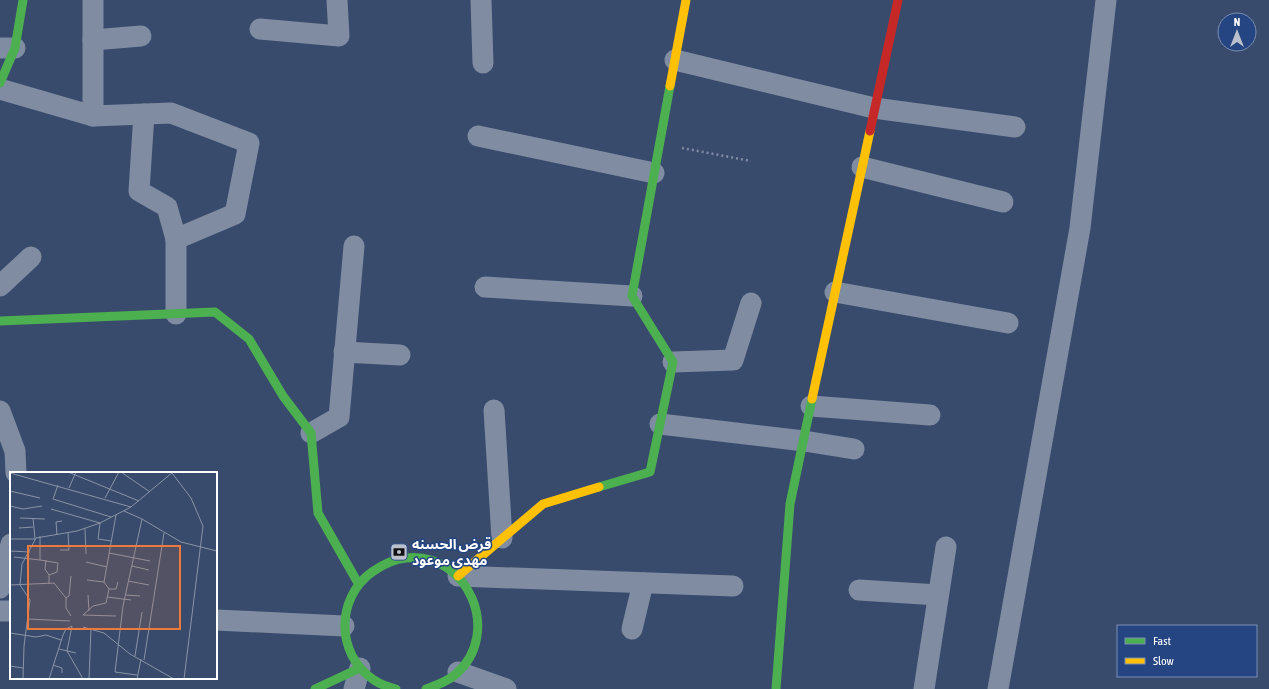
<svg xmlns="http://www.w3.org/2000/svg" width="1269" height="689" font-family="'Asap Condensed','Noto Sans Arabic',sans-serif">
<style>
.lines{fill:none;stroke-linecap:round;stroke-linejoin:round}
.path{stroke:#7f8ca2;stroke-width:2.5;stroke-dasharray:2 3;stroke-linecap:butt}
.street{stroke:#7f8ca2;stroke-width:21}
.fast{stroke:#4caf50;stroke-width:9}
.slow{stroke:#ffc107;stroke-width:9}
.jam{stroke:#c62828;stroke-width:9}
.labels{text-anchor:middle;dominant-baseline:central;stroke-width:3;stroke-linejoin:round;paint-order:stroke}
.poi-label{font-size:14px;font-weight:bold;fill:#fff;stroke:#244581;text-anchor:start}
.inset-road{fill:none;stroke:#8893a7;stroke-width:1}
.view{fill:#ed7a3d;fill-opacity:0.15;stroke:#ed7a3d;stroke-width:2}
.inset-edge{fill:none;stroke:#fff;stroke-width:2}
</style>
<rect width="100%" height="100%" fill="#394b6c"/>
<g class="lines">
<path class="path" d="M682,148L751,161"/>
<g class="street">
<path d="M93,0V116L171,113L249,143L235,214L176,239V314"/>
<path d="M481,0L483,63"/>
<path d="M260,29L339,36L337,0"/>
<path d="M93,40L141,36"/>
<path d="M0,48H15"/>
<path d="M675,60L874,108L1015,127"/>
<path d="M0,89L93,116"/>
<path d="M144,114L139,191L167,207L176,239"/>
<path d="M478,136L654,173"/>
<path d="M862,167L1003,202"/>
<path d="M0,286L31,257"/>
<path d="M485,287L632,296"/>
<path d="M835,292L1008,323"/>
<path d="M344,352L400,355"/>
<path d="M673,362L733,360L751,303"/>
<path d="M811,406L930,415"/>
<path d="M494,410L502,538"/>
<path d="M0,411L15,451L16,473"/>
<path d="M660,424L804,441L854,449"/>
<path d="M311,433L339,417L354,246"/>
<path d="M458,576L733,586"/>
<path d="M0,588L11,544"/>
<path d="M859,590L938,595"/>
<path d="M0,611H11"/>
<path d="M216,620L344,626"/>
<path d="M632,629L643,583"/>
<path d="M458,672L506,689"/>
<path d="M354,689L360,668"/>
<path d="M924,689L946,547"/>
<path d="M998,689L1080,228L1106,0"/>
</g>
<g class="fast">
<path d="M0,83L15,48L23,0"/>
<path d="M0,321L215,312L249,339L283,396L311,433L318,513L358,583"/>
<path d="M599,487L650,472L673,362L632,296L670,86"/>
<path d="M315,689L360,668"/>
<path d="M396,689C388,687 381,685 374,680C335,654 336,598 372,572C382,565 393,559 406,558C468,551 503,633 456,674C447,682 437,685 426,689"/>
<path d="M776,689L790,504L812,399"/>
</g>
<g class="slow">
<path d="M670,86L686,0"/>
<path d="M812,399L870,131"/>
<path d="M458,576L543,504L599,487"/>
</g>
<path class="jam" d="M870,131L898,0"/>
</g>
<defs>
<symbol id="bank-square" viewBox="-11 -11 22 22"><rect x="-9" y="-9" width="18" height="18" rx="4" fill="#bac0cc" stroke="#244581"/><path d="M-6-4H6V4H-6ZM0-2.3a2.3 2.3 0 1 0 0 4.6a2.3 2.3 0 1 0 0-4.6Z" fill="#111"/></symbol>
</defs>
<g fill-rule="evenodd">
<use href="#bank-square" x="389" y="542" width="20" height="20"/>
</g>
<g class="labels">
<g class="poi-label">
<text x="412" y="544">قرض الحسنه<tspan x="412" dy="16">مهدی موعود</tspan></text>
</g>
</g>
<g transform="translate(10 472)">
<rect width="207" height="207" fill="#394b6c"/>
<path class="inset-road" d="M58,0L129,29M111,0L140,20M0,1L121,35M162,1L181,26L193,54L174,207M48,13L43,27L101,45M59,16L66,0M0,19L30,26M95,26L109,0M0,34L13,37L32,34M41,37L90,51L88,67L101,69M114,39L132,47L113,134L105,200L127,203M10,46L35,47M132,47L171,70L207,79M9,56L23,55M75,57L76,82M47,63L46,50L52,49M30,64V88L48,91L47,100L39,103V112M0,67H25L23,46M50,78H59L58,61M0,79L20,80M99,81L140,89M4,85L30,88M36,88L35,97L39,103M76,90L97,95M122,94L139,98M77,108L94,110M118,109L139,113M0,113L44,111L56,126V136L61,144M10,113L12,92L26,66L67,59L90,51L121,35L163,0M10,113L20,128L14,174L13,207M99,117H106L108,110M78,123L79,139M116,123L130,124M97,125L121,128M56,126L59,124L61,104M73,143L83,134L96,131L99,117L94,110L106,43M73,143L106,144M18,147L60,149M62,154L57,179L73,207M73,155L94,161L120,182L164,207M0,161L26,165L36,163L51,168M49,177L66,181M125,184L132,140M134,188L154,61M43,193L52,196V201M0,194L13,196M39,207L53,163L56,157L62,154M79,207L81,157M127,207L131,187"/>
<path class="view" d="M18,74H170V157H18Z"/>
<rect width="207" height="207" class="inset-edge"/>
</g>
<rect x="1117" y="625" width="140" height="52" fill="#244581" stroke="#7c8fb3"/>
<rect x="1125" y="638" width="20" height="6" fill="#4caf50" stroke="#7c8fb3"/>
<text x="1153" y="645" font-size="12" fill="#ffffff">Fast</text>
<rect x="1125" y="658" width="20" height="6" fill="#ffc107" stroke="#7c8fb3"/>
<text x="1153" y="665" font-size="12" fill="#ffffff">Slow</text>
<g transform="translate(1237 32)"><circle r="19" fill="#244581" stroke="#7c8fb3"/>
<path d="M0-3L7 15L0 10L-7 15Z" fill="#bac0cc"/>
<text y="-6" font-size="11" font-weight="bold" text-anchor="middle" fill="#ffffff">N</text>
</g>
</svg>
